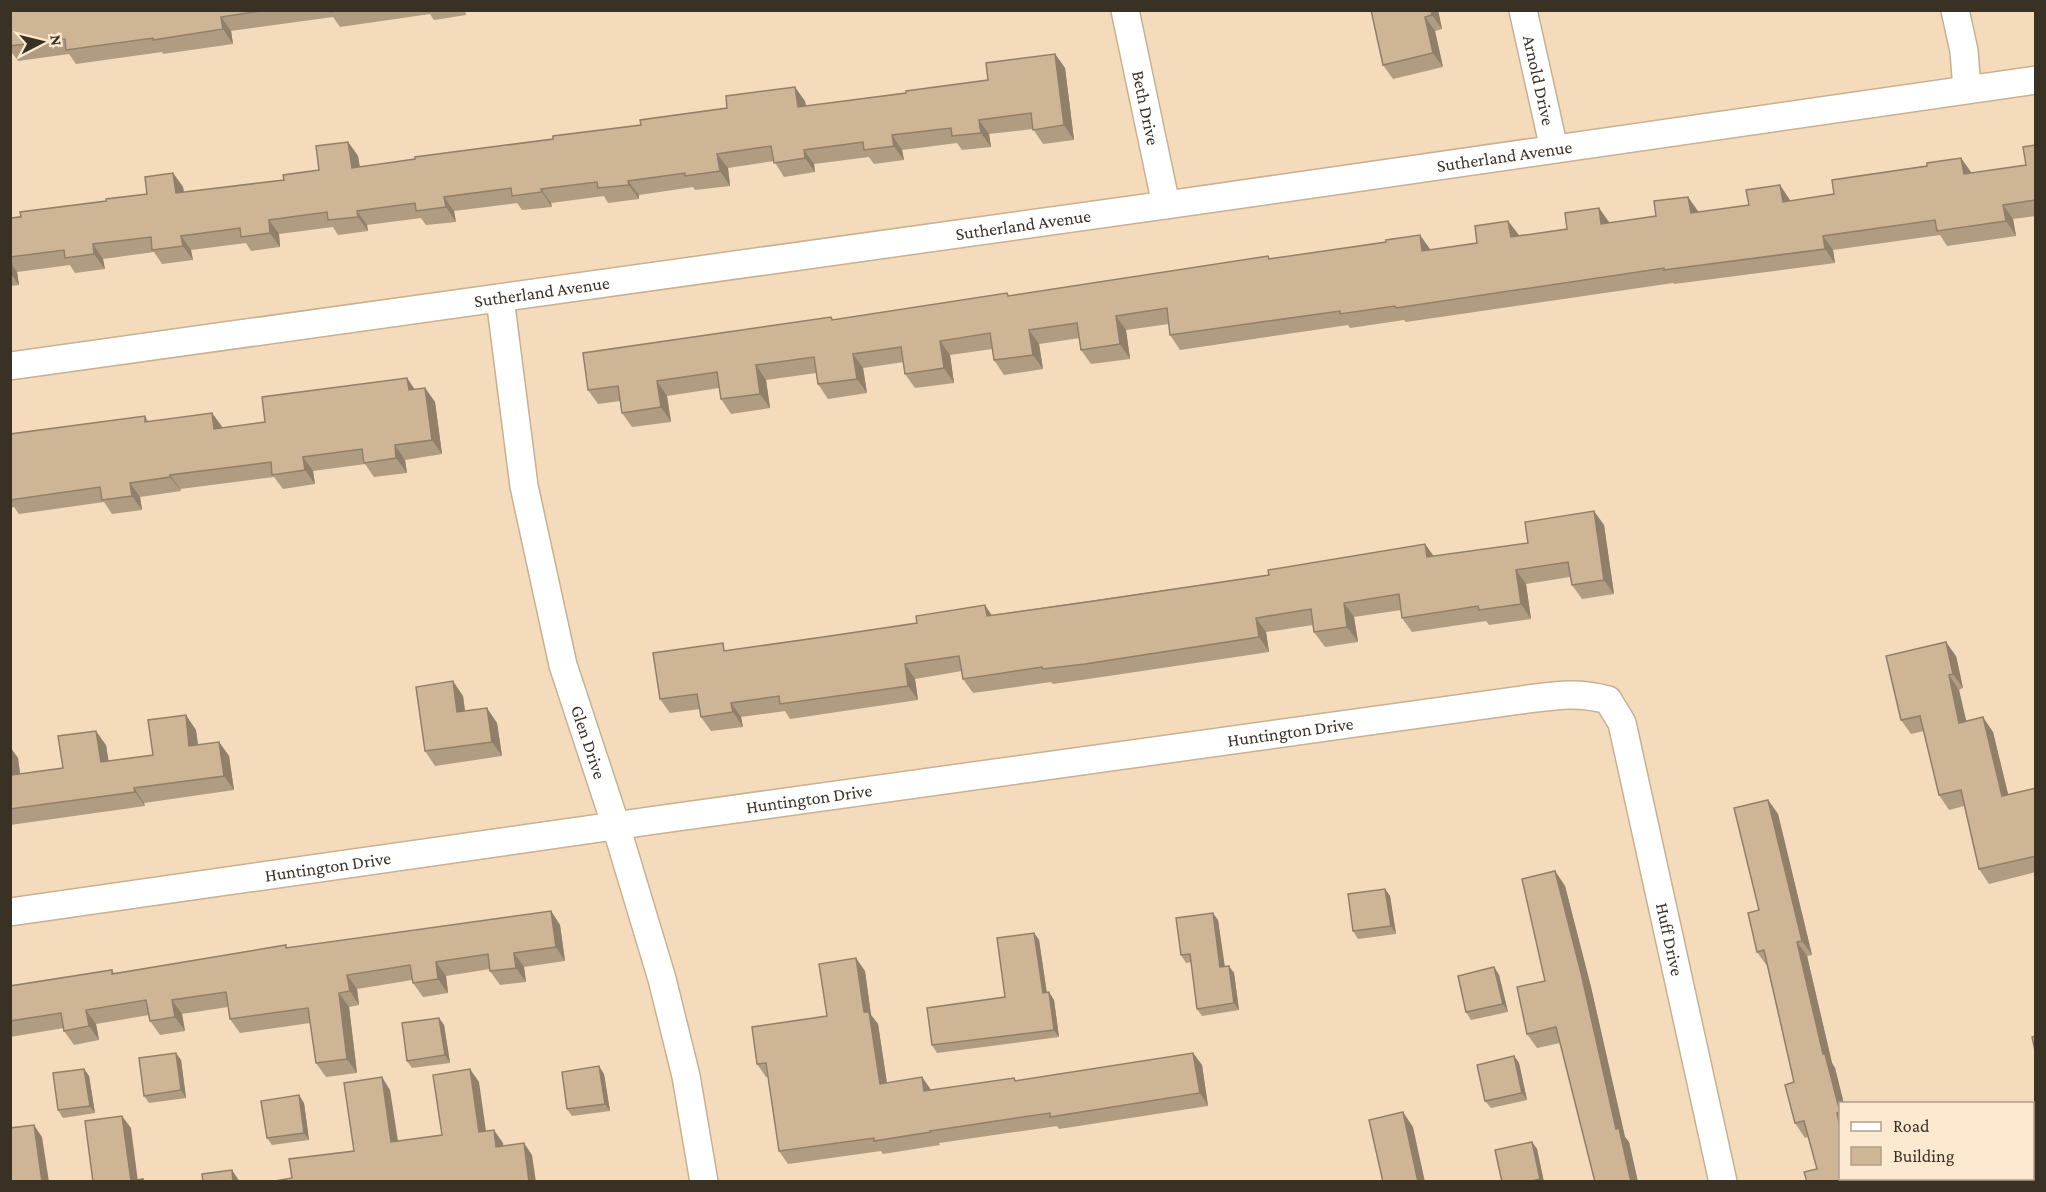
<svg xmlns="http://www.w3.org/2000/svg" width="2046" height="1192" font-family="'Crimson Pro',serif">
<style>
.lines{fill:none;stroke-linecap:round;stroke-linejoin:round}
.minor-casing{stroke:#c8b092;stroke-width:30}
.minor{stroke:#fff;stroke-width:27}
.wall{fill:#b09c81}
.shaded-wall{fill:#907f69}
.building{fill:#cdb596;stroke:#907f69;stroke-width:1.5}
.labels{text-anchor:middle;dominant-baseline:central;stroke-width:4.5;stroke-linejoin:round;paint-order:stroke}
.street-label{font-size:18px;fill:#3a3125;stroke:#fce9cf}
</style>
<rect width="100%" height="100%" fill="#f3dbbb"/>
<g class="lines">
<defs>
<g id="minor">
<path id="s1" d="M1125,10L1166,205"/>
<path id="s2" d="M1523,10L1554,149"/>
<path d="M1955,10L1964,51L1967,89"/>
<path id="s3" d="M500,298L524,486L563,665L616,826L662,979L686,1076L704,1182"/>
<path id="s4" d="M10,366L1166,205L2036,80"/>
<path id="s5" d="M10,912L656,820L1521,700C1553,696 1576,691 1608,700L1622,723L1723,1182"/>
</g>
</defs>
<use href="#minor" class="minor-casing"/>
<use href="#minor" class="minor"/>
</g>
<g class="wall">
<path d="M10,10H465L466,15L434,20L430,14L340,27L333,17L231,31L233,44L163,54L162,52L76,64L69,54L18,61L10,50Z"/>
<path d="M1371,10H1438L1442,29L1435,31L1443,67L1393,79L1383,65Z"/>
<path d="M1055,54L1065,68L1074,140L1043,144L1033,129L989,134L991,147L962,150L957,143L902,150L904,160L874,164L869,157L814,164L815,172L784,177L774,161L728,168L730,186L695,190L693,187L639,195V199L608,203L604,196L551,203L552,207L522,210L517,203L454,211L456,222L426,225L421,218L367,225L368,231L338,235L333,227L279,234L280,247L251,251L246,243L191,250L193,260L162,264L154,252L103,259L105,269L75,273L70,265L17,272L19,285L10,286V218L147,194L173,173L183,187L184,192L284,180L319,170L348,142L358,156L360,167L553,139L641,125L805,101L806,106L906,93L988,80Z"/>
<path d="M2036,145V216L2013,219L2016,236L1947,246L1940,235L1833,250L1835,263L1674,284L1673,283L1406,322L1404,320L1350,328L1348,325L1180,350L1170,335L1169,324L1126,330L1130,359L1091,364L1081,350L1080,338L1039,344L1043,369L1004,375L994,360L992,349L950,355L954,383L915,388L905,374L904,362L863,368L867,393L828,399L818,384L816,373L766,380L770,408L731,414L721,399L719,388L667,396L671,422L632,427L622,413L620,401L598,404L588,390L831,317L833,320L1007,293L1009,296L1268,256L1270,259L1430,249V250L1477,243L1508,221L1519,236L1567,229L1599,208L1609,223L1656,216L1688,197L1698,212L1790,200L1791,201L1834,194L1927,166L1961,158L1971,173L2026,165Z"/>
<path d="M407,378L415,390L425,388L435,402L442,454L405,460L407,473L374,477L365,464L313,471L315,484L283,489L274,477L180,489L181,491L140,497L142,510L112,514L104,502L19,514L14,507L10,508V434L145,416L149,422L212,413L223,428L265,422Z"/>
<path d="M1604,525L1614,594L1582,599L1572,585L1570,577L1526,584L1531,619L1489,625L1486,621L1412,632L1402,618L1401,610L1354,617L1358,642L1325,647L1314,632L1313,625L1266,632L1269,652L1095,678L1053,684L1051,682L973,693L963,679L962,671L915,679L918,700L790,719L785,711L741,717L743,727L711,731L701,717L700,709L670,713L660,699L728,650L992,615L1269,575L1425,544L1433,556L1528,543Z"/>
<path d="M1956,656L1963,688L1959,690L1966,721L1993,732L2008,795L2036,788V872L1989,884L1979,869L1964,806L1949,810L1939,795L1924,731L1911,734L1901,720Z"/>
<path d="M463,696L465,711L497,723L502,756L435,766L425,751Z"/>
<path d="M196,730L198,745L219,742L229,756L234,790L144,803L145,806L10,825V747L18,758L20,774L63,768L106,745L108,761L153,755Z"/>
<path d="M1768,800L1778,814L1812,955L1807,956L1832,1063L1835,1068L1844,1104H1840V1179H1860L1861,1182H1807L1817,1169L1808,1137L1805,1138L1795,1123L1794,1082L1767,966L1757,952L1759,910Z"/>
<path d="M1555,871L1565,886L1591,987L1625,1137L1629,1142L1638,1182L1560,1043L1537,1048L1527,1034L1545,981Z"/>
<path d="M1385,889L1390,896L1396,934L1358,939L1353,931Z"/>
<path d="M551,911L560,925L565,961L524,967L526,982L500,985L490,971V969L446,976L448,993L423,997L413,983L412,980L357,989L359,1005L349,1007L357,1073L326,1077L316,1063L310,1023L240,1033L230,1019L228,1007L182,1014L185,1031L160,1035L150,1021L149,1015L96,1024L99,1040L74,1045L64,1031V1028L10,1037V986L112,970L114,973Z"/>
<path d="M1218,920L1224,966L1234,973L1239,1010L1202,1016L1197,1009L1191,962L1186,963L1181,955Z"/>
<path d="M1034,933L1039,940L1047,993L1054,1000L1059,1037L937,1053L932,1045L1005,997Z"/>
<path d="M1494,967L1499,975L1508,1012L1471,1020L1466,1012Z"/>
<path d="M865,971L871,1015L878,1024L887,1083L922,1077L931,1090L1014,1078L1016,1081L1193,1053L1202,1065L1208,1106L1059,1129L1057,1126L939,1143L940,1145L883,1154L881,1151L788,1164L779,1151L768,1077H766L757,1064L827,1016Z"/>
<path d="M439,1018L444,1025L450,1063L412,1068L407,1061Z"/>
<path d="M1514,1056L1519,1063L1527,1100L1491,1108L1485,1101Z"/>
<path d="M181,1060L186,1098L149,1103L144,1096Z"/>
<path d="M84,1069L89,1076L95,1113L63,1118L58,1110Z"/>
<path d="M604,1074L610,1111L572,1116L567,1109Z"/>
<path d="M304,1103L309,1140L272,1145L267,1138Z"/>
<path d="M1532,1142L1537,1149L1544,1182H1502Z"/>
</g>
<g class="shaded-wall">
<path d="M1431,10H1438L1442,29L1432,15Z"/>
<path d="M221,17L231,31L233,44L223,29Z"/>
<path d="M1425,17L1435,31L1443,67L1433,53Z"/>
<path d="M1055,54L1065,68L1074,140L1064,125Z"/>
<path d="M795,87L805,101L808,121L798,107Z"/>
<path d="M979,120L989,134L991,147L981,133Z"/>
<path d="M892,135L902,150L904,160L894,146Z"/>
<path d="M348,142L358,156L362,182L352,168Z"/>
<path d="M804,150L814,164L815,172L805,158Z"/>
<path d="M717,154L728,168L730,186L720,171Z"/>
<path d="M1961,158L1971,172L1974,189L1964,174Z"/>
<path d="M173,173L183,187L186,208L176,193Z"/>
<path d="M628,181L639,195V199L629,185Z"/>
<path d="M1780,185L1790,200L1793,216L1783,202Z"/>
<path d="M541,189L551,203L552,207L542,192Z"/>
<path d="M444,197L454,211L456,222L446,207Z"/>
<path d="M1688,197L1698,211L1701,227L1691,213Z"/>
<path d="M2003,205L2013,219L2016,236L2006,221Z"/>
<path d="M1599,208L1609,222L1611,239L1601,224Z"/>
<path d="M357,211L367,225L368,231L358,217Z"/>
<path d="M269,220L279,234L280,247L270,233Z"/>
<path d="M1508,221L1519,235L1521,252L1511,237Z"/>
<path d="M1420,235L1430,249L1432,266L1422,251Z"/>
<path d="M181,236L191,250L193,260L183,246Z"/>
<path d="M1823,236L1833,250L1835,263L1825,249Z"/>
<path d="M93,244L103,259L105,269L94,254Z"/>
<path d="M10,262L17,272L19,285L10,273Z"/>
<path d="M1116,316L1126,330L1130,359L1120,344Z"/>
<path d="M1029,330L1039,344L1043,369L1033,355Z"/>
<path d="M940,341L950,355L954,383L944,368Z"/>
<path d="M853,354L863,368L867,393L857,379Z"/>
<path d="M756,365L766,380L770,408L760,394Z"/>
<path d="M407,378L417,393L409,390Z"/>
<path d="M657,381L667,396L671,422L661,407Z"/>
<path d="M425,388L435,402L442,454L432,440Z"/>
<path d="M212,413L222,427L224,443L214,429Z"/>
<path d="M395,445L405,460L407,473L396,458Z"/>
<path d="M303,457L313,471L315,484L305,470Z"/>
<path d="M170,475L180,489L181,491L170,477Z"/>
<path d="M130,483L140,497L142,510L132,496Z"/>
<path d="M1594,511L1604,525L1614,594L1604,580Z"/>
<path d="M1425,544L1435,558L1427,557Z"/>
<path d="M1516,570L1526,584L1531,619L1521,604Z"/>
<path d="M1344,603L1354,617L1358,642L1347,627Z"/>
<path d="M985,605L995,620L987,616Z"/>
<path d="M1256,618L1266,632L1269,652L1259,637Z"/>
<path d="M1946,642L1956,656L1963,688L1953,674Z"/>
<path d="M905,664L915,679L918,700L908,686Z"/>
<path d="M1949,675L1959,690L1970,737L1959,723Z"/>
<path d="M453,681L463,696L467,727L457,712Z"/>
<path d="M731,703L741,717L743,727L733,712Z"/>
<path d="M487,708L497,723L502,756L492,742Z"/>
<path d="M186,715L196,730L200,760L189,746Z"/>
<path d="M1983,717L1993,732L2012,810L2002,796Z"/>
<path d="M96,731L106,745L111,776L101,762Z"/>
<path d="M219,742L229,756L234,790L224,776Z"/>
<path d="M10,747L18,758L22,789L12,775L10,762Z"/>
<path d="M134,788L144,803L145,806L135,792Z"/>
<path d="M1768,800L1778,814L1812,955L1802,941Z"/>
<path d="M1555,871L1565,886L1591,987L1625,1137L1629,1142L1638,1182H1631L1616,1129Z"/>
<path d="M1385,889L1390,896L1396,934L1391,926Z"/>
<path d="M551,911L560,925L565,961L556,947Z"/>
<path d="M1213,913L1218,920L1226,974L1220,967Z"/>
<path d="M1034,933L1039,940L1048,1001L1043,993Z"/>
<path d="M1797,942L1807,956L1832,1063L1835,1068L1844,1104H1840V1113L1827,1059L1823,1054Z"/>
<path d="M514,953L524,967L526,982L516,968Z"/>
<path d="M856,958L865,971L871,1015L878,1024L889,1097L880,1084L864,1012Z"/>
<path d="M436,962L446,976L448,993L438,979Z"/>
<path d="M1229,966L1234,973L1239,1010L1234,1003Z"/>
<path d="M1494,967L1499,975L1508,1012L1503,1004Z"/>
<path d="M347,975L357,989L359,1005L350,991Z"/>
<path d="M1049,992L1054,1000L1059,1037L1054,1030Z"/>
<path d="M339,993L349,1007L357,1073L347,1059Z"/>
<path d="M172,1000L182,1014L185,1031L175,1017Z"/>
<path d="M86,1010L96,1024L99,1040L89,1026Z"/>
<path d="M439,1018L444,1025L450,1063L445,1055Z"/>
<path d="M176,1053L181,1060L186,1098L181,1090Z"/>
<path d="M1193,1053L1202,1065L1208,1106L1200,1093Z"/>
<path d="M1514,1056L1519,1063L1527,1100L1522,1093Z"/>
<path d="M599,1066L604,1074L610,1111L605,1104Z"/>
<path d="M84,1069L89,1076L95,1113L90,1106Z"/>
<path d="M470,1069L479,1082L488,1145L479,1132Z"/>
<path d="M382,1077L390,1090L400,1154L391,1142Z"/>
<path d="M922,1077L931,1090L924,1091Z"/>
<path d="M299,1095L304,1103L309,1140L304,1133Z"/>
<path d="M1403,1112L1413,1127L1425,1182H1418Z"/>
<path d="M122,1116L131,1128L138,1182H131Z"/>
<path d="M34,1125L42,1137L49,1182H42Z"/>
<path d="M494,1130L503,1143L505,1159L496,1147Z"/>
<path d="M1532,1142L1537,1149L1544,1182H1542L1540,1179Z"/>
<path d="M524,1143L532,1155L536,1182H529Z"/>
<path d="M232,1170L240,1182H233Z"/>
<path d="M1853,1179H1860L1861,1182H1854Z"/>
</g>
<g class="building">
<path d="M10,10H266L221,17L223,29L153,40V38L66,50L65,39L10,46Z"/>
<path d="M330,10H342L330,12Z"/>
<path d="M1371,10H1431L1432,15L1425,17L1433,53L1383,65Z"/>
<path d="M1055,54L1064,125L1033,130L1031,113L979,120L981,133L952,136L951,128L892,135L894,146L864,150L863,142L804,150L805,158L774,163L771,146L717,154L720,171L685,176V173L628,181L629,185L598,188L597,182L541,189L542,192L512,196L511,188L444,197L446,207L416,211L415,203L357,211L358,217L328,220L327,212L269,220L270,233L241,237L240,228L181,236L183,246L152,250L151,237L93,244L94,254L65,258L64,250L10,257V218L21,217L20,212L106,201V199L147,194L145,177L173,173L176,193L284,180L283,175L319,170L316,146L348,142L352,168L415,159V157L553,139V136L641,125L640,120L727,108L726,96L795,87L798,107L906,93V91L988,80L986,63Z"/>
<path d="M2036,145V200L2003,205L2006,221L1937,231L1935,220L1823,236L1825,249L1664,270V268L1396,308L1395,306L1340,314V311L1170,335L1167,308L1116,316L1120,344L1081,350L1077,323L1029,330L1033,355L994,360L990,333L940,341L944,368L905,374L901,347L853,354L857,379L818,384L814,357L756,365L760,394L721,399L717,372L657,381L661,407L622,413L618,386L588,390L583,353L831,317L832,320L1007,293L1008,296L1268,256L1269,259L1386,242V240L1420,235L1422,251L1477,243L1475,226L1508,221L1511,237L1567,229L1565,213L1599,208L1601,224L1656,216L1654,201L1688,197L1691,213L1749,205L1746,190L1780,185L1783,202L1834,194L1832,180L1927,166V163L1961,158L1964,174L2026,165L2023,147Z"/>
<path d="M407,378L409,390L425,388L432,440L395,445L396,458L364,463L362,449L303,457L305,470L272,475L271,462L170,475V477L130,483L132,496L102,500L100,487L10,500V434L145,416V422L212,413L214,429L265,422L262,397Z"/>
<path d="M1594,511L1604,580L1572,585L1568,562L1516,570L1521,604L1479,610L1478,606L1402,618L1399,594L1344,603L1347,627L1314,632L1311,609L1256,618L1259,637L1085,664L1043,669L1042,667L963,679L959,656L905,664L908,686L780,704L779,696L731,703L733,712L701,717L697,694L660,699L653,653L723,643L724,651L830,636L917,623L916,616L985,605L987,616L1094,601L1269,575L1268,570L1425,544L1427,557L1528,543L1525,522Z"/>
<path d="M1946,642L1953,674L1949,675L1959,723L1983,717L2002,796L2036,788V856L1979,869L1961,790L1939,795L1920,716L1901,720L1886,656Z"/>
<path d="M453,681L457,712L487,708L492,742L425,751L416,687Z"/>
<path d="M186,715L189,746L219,742L224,776L134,788L135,792L10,809V762L12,775L63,768L58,736L96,731L101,762L153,755L148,720Z"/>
<path d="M1768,800L1802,941L1797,942L1823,1054H1825L1840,1112L1837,1113L1840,1127V1179H1853L1854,1182H1807L1804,1172L1817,1169L1804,1121L1795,1123L1785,1085L1794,1082L1764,950L1757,952L1748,913L1759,910L1734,808Z"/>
<path d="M1555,871L1581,973L1616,1129L1619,1128L1631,1182H1595L1556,1027L1527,1034L1517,987L1545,981L1522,879Z"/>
<path d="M1385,889L1391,926L1353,931L1348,894Z"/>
<path d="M551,911L556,947L514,953L516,968L490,971L488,954L436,962L438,979L413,983L410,965L347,975L350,991L339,993L347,1059L316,1063L308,1008L230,1019L226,992L172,1000L175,1017L150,1021L146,1000L86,1010L89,1026L64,1031L61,1013L10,1021V986L112,970V974L286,945V948Z"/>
<path d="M1213,913L1220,967L1229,966L1234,1003L1197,1009L1190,954L1181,955L1176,918Z"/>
<path d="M1034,933L1043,993L1049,992L1054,1030L932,1045L927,1008L1005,997L997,938Z"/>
<path d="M856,958L864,1012H869L880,1084L922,1077L924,1091L1014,1078L1015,1081L1193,1053L1200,1093L1050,1117V1113L930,1131L931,1132L874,1141V1138L779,1151L766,1063L757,1064L752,1027L827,1016L819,964Z"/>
<path d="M1494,967L1503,1004L1466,1012L1458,976Z"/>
<path d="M439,1018L445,1055L407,1061L402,1023Z"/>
<path d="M2036,1036V1055L2032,1037Z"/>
<path d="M176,1053L181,1090L144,1096L139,1058Z"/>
<path d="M1514,1056L1522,1093L1485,1101L1477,1065Z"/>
<path d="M599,1066L605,1104L567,1109L562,1072Z"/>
<path d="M84,1069L90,1106L58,1110L53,1073Z"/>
<path d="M470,1069L479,1132L494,1130L496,1147L524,1143L529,1182H269L292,1178L289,1159L354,1151L344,1083L382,1077L391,1142L442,1135L433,1075Z"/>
<path d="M299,1095L304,1133L267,1138L261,1101Z"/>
<path d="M1403,1112L1418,1182H1383L1369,1120Z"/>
<path d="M122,1116L131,1181L143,1179V1182H93L85,1121Z"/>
<path d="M34,1125L42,1182H10V1128Z"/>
<path d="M1532,1142L1540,1179L1528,1182H1502L1495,1150Z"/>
<path d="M232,1170L233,1182H203L202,1174Z"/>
</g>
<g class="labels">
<g class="street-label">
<text stroke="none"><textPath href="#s2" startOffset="72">Arnold Drive</textPath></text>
<text stroke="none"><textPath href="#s1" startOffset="100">Beth Drive</textPath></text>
<text stroke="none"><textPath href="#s4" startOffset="1509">Sutherland Avenue</textPath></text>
<text stroke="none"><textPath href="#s4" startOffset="1023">Sutherland Avenue</textPath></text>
<text stroke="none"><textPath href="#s4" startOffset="537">Sutherland Avenue</textPath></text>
<text stroke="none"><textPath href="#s5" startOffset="1293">Huntington Drive</textPath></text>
<text stroke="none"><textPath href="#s3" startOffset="454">Glen Drive</textPath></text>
<text stroke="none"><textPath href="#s5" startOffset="807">Huntington Drive</textPath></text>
<text stroke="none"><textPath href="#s5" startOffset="321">Huntington Drive</textPath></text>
<text stroke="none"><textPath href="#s5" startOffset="1862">Huff Drive</textPath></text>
</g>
</g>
<rect width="2046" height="1192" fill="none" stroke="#3a3125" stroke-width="24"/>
<rect x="1839" y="1102" width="195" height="78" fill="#fce9cf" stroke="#ae9f8b" stroke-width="1.5"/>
<rect x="1851" y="1122" width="30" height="9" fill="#ffffff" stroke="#ae9f8b" stroke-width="1.5"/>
<text x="1893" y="1132" font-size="18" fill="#3a3125">Road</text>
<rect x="1851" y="1147" width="30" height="18" fill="#cdb596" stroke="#ae9f8b" stroke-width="1.5"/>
<text x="1893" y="1162" font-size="18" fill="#3a3125">Building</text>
<g transform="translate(42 42) rotate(83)" stroke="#fce9cf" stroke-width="4.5" paint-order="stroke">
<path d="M0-4.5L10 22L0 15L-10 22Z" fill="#3a3125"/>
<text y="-9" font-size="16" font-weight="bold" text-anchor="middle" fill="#3a3125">N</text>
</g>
</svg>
